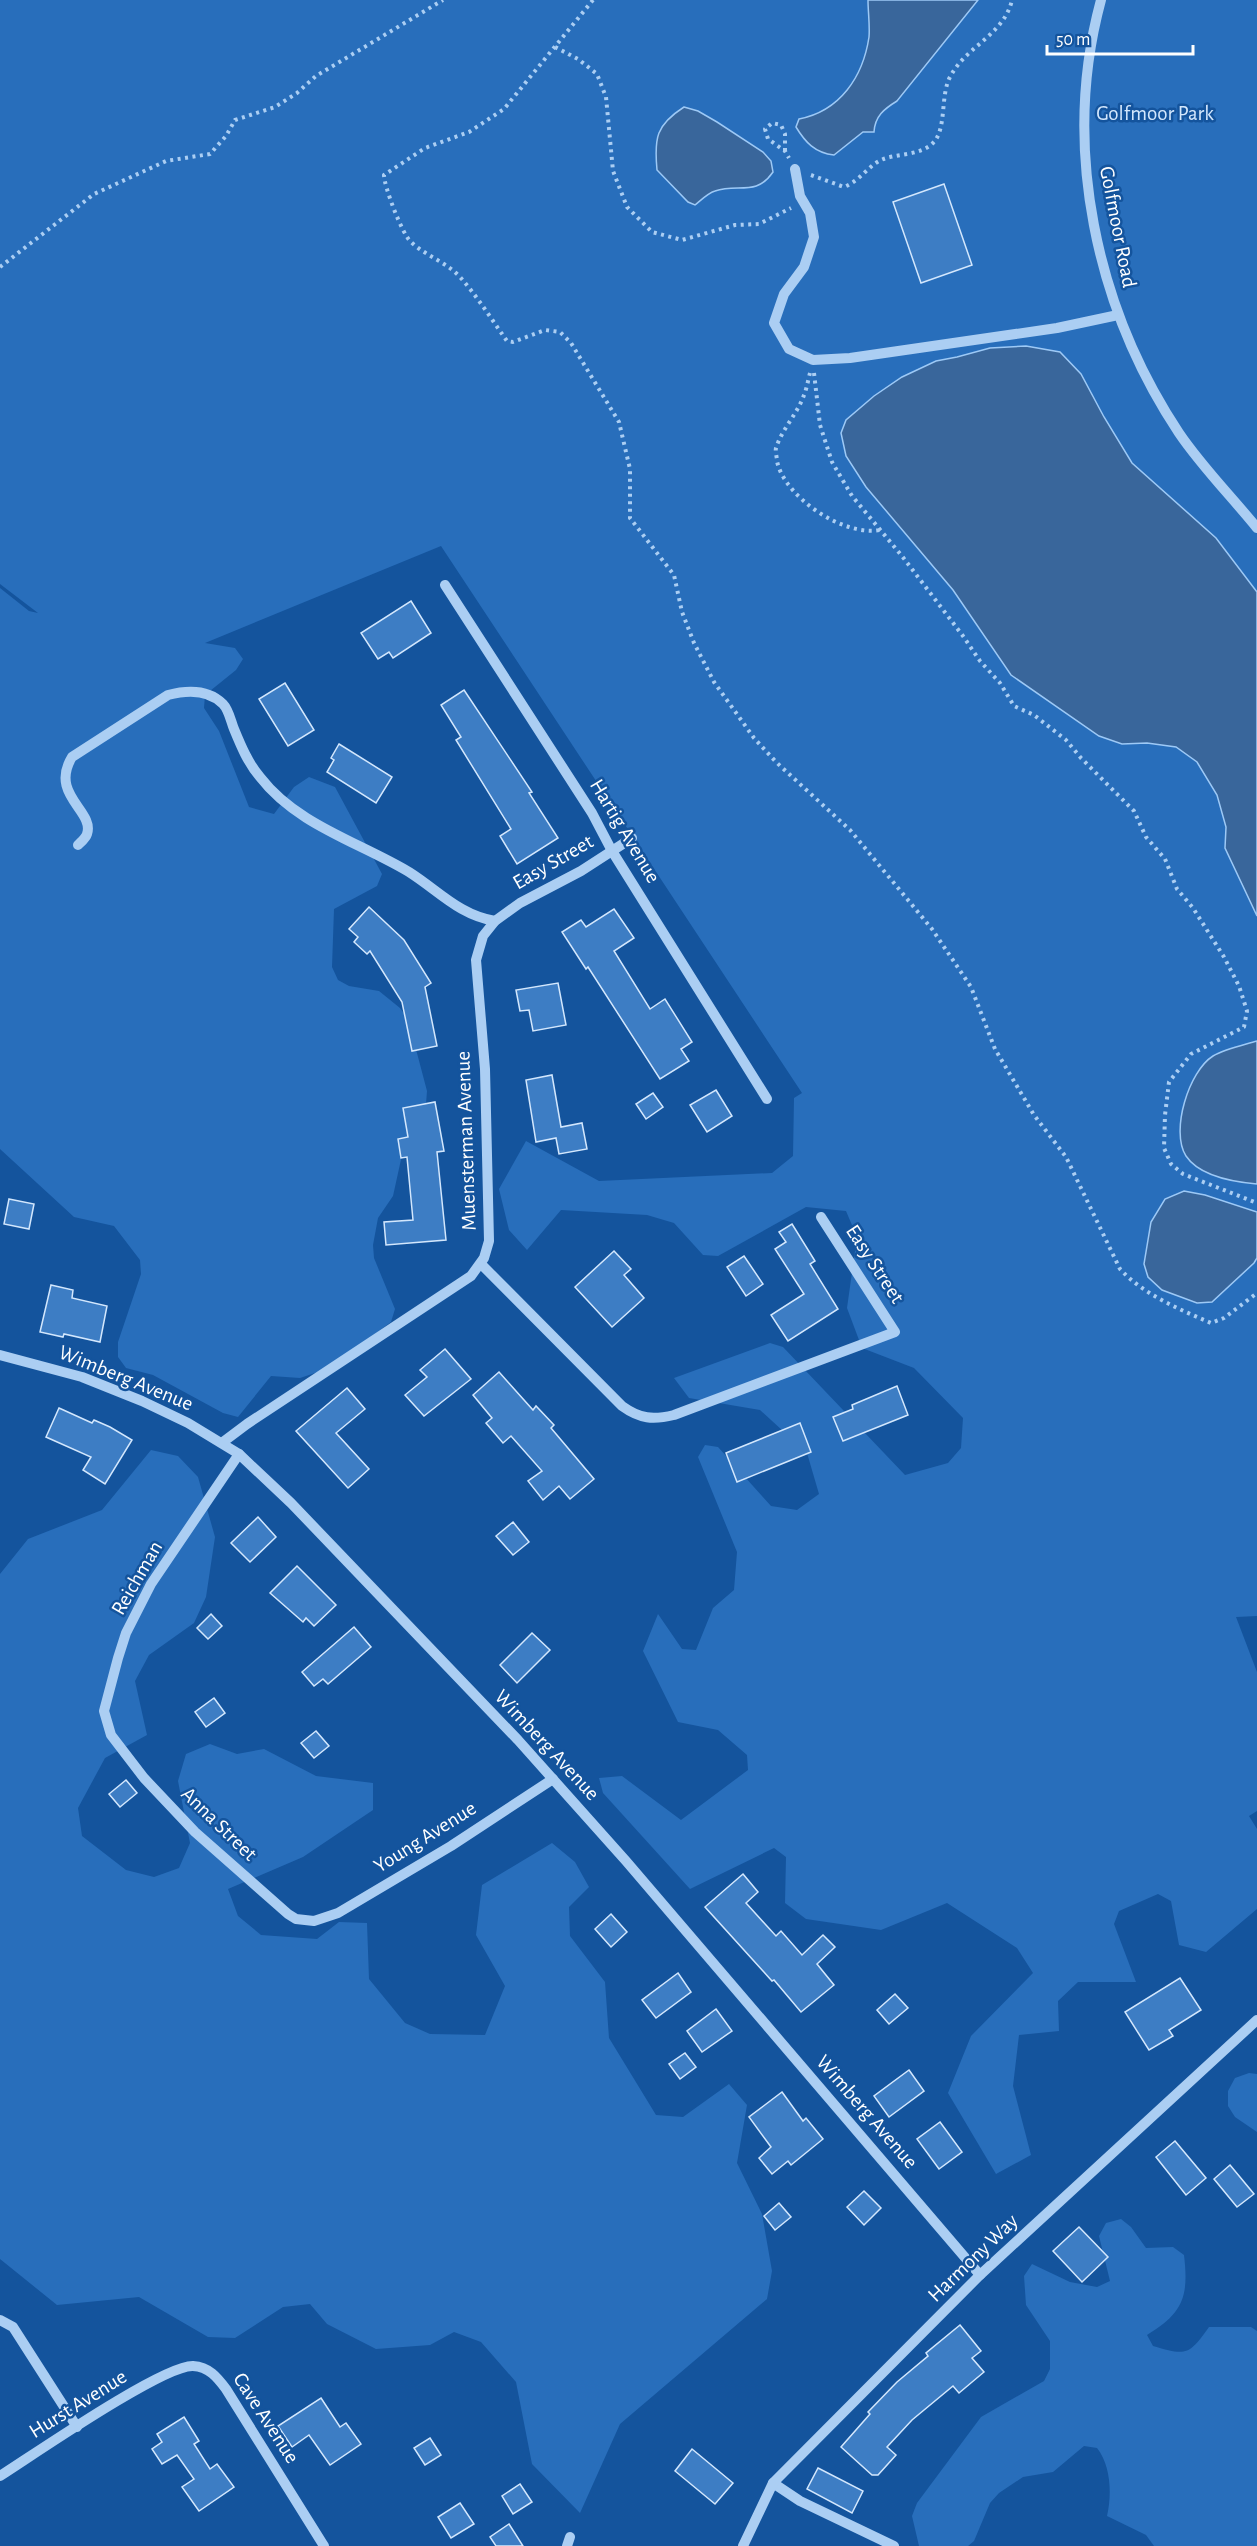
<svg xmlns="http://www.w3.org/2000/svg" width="1257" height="2546" font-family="'Alegreya Sans',sans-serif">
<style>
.green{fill:#286ebb}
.water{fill:#39669b;stroke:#9dc9f6;stroke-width:1.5}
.building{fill:#3d7dc4;stroke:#d3e7fd;stroke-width:1.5}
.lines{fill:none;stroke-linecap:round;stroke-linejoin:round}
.path{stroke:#abcef3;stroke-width:4;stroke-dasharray:3 4.5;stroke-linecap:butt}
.minor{stroke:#abcef3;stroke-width:10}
.labels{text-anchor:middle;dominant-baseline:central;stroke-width:5;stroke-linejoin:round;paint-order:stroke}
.park-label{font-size:21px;fill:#d3e7fd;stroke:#14549d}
.street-label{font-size:21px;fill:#fff;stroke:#14549d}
</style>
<rect width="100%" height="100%" fill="#14549d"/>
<g class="green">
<path d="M0,0H1257V1616L1236,1617L1257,1672V1811L1249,1816L1257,1829V1909L1206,1952L1179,1945L1171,1901L1158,1894L1119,1911L1114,1924L1136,1982H1078L1058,2001L1059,2031L1019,2035L1013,2086L1031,2155L996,2174L948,2093L971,2036L1033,1973L1017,1948L947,1903L881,1930L806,1919L785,1903L786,1857L774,1848L690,1889L603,1793L599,1778L622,1776L681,1820L748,1770L747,1755L718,1730L678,1722L643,1651L658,1614L682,1649L696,1650L713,1608L734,1590L737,1552L698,1457L705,1445L718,1447L771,1506L797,1510L819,1494L807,1453L760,1410L689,1398L674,1378L770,1343L783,1347L905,1475L948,1463L961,1448L963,1418L914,1368L862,1348L847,1308L857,1237L846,1211L806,1207L718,1256L703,1255L674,1223L647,1215L561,1210L527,1250L509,1230L499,1189L526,1141L599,1181L772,1173L793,1156L794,1098L802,1093L441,546L205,643L235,648L243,659L236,670L205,695L204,708L219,731L249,807L274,814L294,787L309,777L335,787L382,874L377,886L334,909L332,967L338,980L349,986L379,991L400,1008L408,1019L427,1091L426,1104L402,1155L393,1196L378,1218L373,1245L374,1258L395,1309L391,1322L327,1369L300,1378L271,1376L238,1417L223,1413L153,1375L126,1368L118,1357V1342L141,1274L140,1260L114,1226L74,1217L0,1149V588L29,611L38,613L0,584Z"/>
<path d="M151,1450L178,1456L198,1477L215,1537L206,1597L194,1623L149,1655L135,1681L147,1735L105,1758L78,1808L82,1836L126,1870L154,1877L179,1868L190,1843L178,1781L186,1754L210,1744L237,1754L264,1749L316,1776L373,1783V1810L303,1857L228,1889L238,1916L261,1935L317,1939L339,1922L367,1923L369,1979L405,2023L430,2034L485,2035L505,1986L476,1935L482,1885L552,1843L575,1862L589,1887L569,1907L570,1936L605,1982L609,2038L656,2115L683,2117L729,2084L747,2105L737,2163L762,2214L772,2271L767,2299L620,2424L580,2513L532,2464L516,2382L481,2342L454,2332L430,2345L376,2349L327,2324L310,2304L283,2307L235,2338L208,2337L139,2297L57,2305L0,2259V1574L28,1539L102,1510Z"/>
<path d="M1249,2073L1257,2074V2132L1235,2117L1228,2106V2091L1235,2078Z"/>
<path d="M1121,2219L1131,2227L1146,2248L1173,2247L1184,2255C1189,2297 1183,2313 1147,2335L1153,2346C1187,2356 1189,2355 1209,2327H1251L1257,2331V2546H1154L1146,2535L1107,2516C1112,2494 1111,2466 1097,2448L1084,2446L1053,2472L1023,2477L999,2493L990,2503L974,2541L968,2546H919L912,2516L917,2503L981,2417L1044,2381L1050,2369V2341L1026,2305L1024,2276L1032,2264L1070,2282L1097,2287L1110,2281L1099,2236L1106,2223Z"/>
</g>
<g class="water">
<path d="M868,0H978L897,101C884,109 875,116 874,132H863L834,155C815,153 805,142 796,127L799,119C840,111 863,77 869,37C870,25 868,12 868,0Z"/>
<path d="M684,107L698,111L717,122L763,152L771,161L773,172C756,197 738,183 715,191C708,193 701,200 695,205L688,202L657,170C654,138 656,125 684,107Z"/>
<path d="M1026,346L1060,352L1081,374L1104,417L1132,463L1216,538L1257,592V916L1225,848L1226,827L1217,795L1197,762L1176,747L1147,743L1122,744L1099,736L1011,675L953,590L866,487L846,456L841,433L846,420L874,396L902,377L936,361L957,357L990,348Z"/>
<path d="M1257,1041V1184C1234,1182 1200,1177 1186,1156C1170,1131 1189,1071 1213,1056C1225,1049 1244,1045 1257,1041Z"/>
<path d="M1184,1191L1205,1195L1257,1212V1258L1254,1263L1212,1302L1197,1303L1162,1290L1148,1277L1144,1264L1151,1222L1165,1199Z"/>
</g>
<g class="building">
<path d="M944,184L972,265L921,283L893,202Z"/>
<path d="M411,601L431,633L393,658L389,652L378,659L361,633Z"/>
<path d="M285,683L314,730L288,746L259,699Z"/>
<path d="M464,690L532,792L529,793L558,838L517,864L500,836L511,829L456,740L461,737L441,705Z"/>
<path d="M339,744L392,777L376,803L327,772L334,760L331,758Z"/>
<path d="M369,907L404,940L431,983L425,987L437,1046L412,1051L402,1002L370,951L367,954L354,942L358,937L349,929Z"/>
<path d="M614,909L634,938L614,951L650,1009L665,999L692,1042L681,1049L689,1061L660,1079L588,967L586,969L562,932L581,920L586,927Z"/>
<path d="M558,983L566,1025L533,1031L529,1010L520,1011L516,990Z"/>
<path d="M552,1075L561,1127L582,1123L587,1149L559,1154L556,1138L536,1142L526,1080Z"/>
<path d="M716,1090L732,1116L707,1132L690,1105Z"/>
<path d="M653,1093L663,1107L646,1119L636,1104Z"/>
<path d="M435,1102L444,1151L437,1152L446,1240L386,1245L384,1222L413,1220L407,1157L401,1158L398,1139L408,1137L403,1108Z"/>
<path d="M9,1199L34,1204L29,1229L4,1224Z"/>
<path d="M792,1224L815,1261L810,1264L838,1309L788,1341L771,1315L804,1294L775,1249L786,1242L779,1232Z"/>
<path d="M614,1251L631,1269L624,1275L644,1298L612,1327L575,1287Z"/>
<path d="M744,1256L763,1284L746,1296L727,1267Z"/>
<path d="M51,1285L73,1290L72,1298L107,1306L100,1342L64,1334L63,1337L40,1332Z"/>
<path d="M445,1349L471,1379L424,1416L405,1395L427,1377L420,1370Z"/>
<path d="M499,1372L533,1410L536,1406L554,1425L551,1428L594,1479L570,1499L559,1486L543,1500L528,1481L542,1471L511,1436L503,1443L486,1423L492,1418L473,1395Z"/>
<path d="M897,1386L908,1415L843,1441L833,1417L853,1409L852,1405Z"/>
<path d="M347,1388L365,1409L336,1433L369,1469L348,1488L296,1431Z"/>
<path d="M59,1408L92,1423L94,1420L110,1427L132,1440L105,1484L83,1470L91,1457L46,1437Z"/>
<path d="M800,1423L811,1452L737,1482L726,1453Z"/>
<path d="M258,1517L276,1537L250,1562L231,1543Z"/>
<path d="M513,1522L529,1542L513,1555L496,1536Z"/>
<path d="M297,1566L336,1605L314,1626L306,1618L303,1622L270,1593Z"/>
<path d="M211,1614L222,1626L208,1639L197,1628Z"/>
<path d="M354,1627L371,1647L328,1684L323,1679L314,1686L302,1672Z"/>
<path d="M532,1633L550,1650L517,1683L500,1665Z"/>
<path d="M214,1698L225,1713L206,1727L195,1712Z"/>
<path d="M316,1731L329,1746L314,1758L301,1743Z"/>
<path d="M126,1780L137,1793L120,1807L109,1794Z"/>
<path d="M743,1874L758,1892L746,1903L776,1936L781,1931L802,1955L823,1935L835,1947L817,1964L834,1985L801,2012L774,1980L772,1981L705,1907Z"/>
<path d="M611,1914L627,1932L611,1947L595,1929Z"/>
<path d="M678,1973L691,1992L656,2018L642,2000Z"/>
<path d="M1180,1978L1201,2010L1169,2030L1173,2036L1149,2050L1125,2012Z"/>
<path d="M895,1994L908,2008L889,2024L877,2010Z"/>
<path d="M716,2009L732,2031L702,2052L687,2031Z"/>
<path d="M685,2053L696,2067L680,2079L669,2064Z"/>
<path d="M909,2070L924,2091L889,2117L874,2096Z"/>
<path d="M782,2092L803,2121L806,2118L823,2139L791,2165L788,2161L772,2174L759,2158L771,2147L749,2117Z"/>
<path d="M940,2122L962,2152L939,2169L917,2139Z"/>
<path d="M1175,2141L1206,2178L1186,2195L1156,2157Z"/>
<path d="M1230,2165L1254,2194L1237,2207L1214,2179Z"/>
<path d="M864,2191L881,2208L864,2225L847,2207Z"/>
<path d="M779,2203L791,2217L775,2230L764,2216Z"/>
<path d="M1079,2227L1108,2257L1082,2282L1053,2251Z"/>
<path d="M960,2325L981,2351L972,2358L984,2372L959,2393L953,2386L912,2420L887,2447L896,2455L878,2475H872L841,2447L870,2414L868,2412L897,2382L928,2356L926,2353Z"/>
<path d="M321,2398L340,2427L346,2423L361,2444L330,2465L309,2435L292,2447L278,2426Z"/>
<path d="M184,2417L199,2441L194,2444L210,2469L217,2464L234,2487L199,2511L182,2487L194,2479L177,2455L162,2464L152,2449L162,2442L157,2434Z"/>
<path d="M430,2438L441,2455L425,2465L414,2448Z"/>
<path d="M692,2449L733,2483L715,2504L675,2471Z"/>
<path d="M818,2468L863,2491L852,2513L807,2489Z"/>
<path d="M520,2484L532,2502L513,2514L502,2496Z"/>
<path d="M460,2503L474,2524L451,2538L438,2517Z"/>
<path d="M509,2524L523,2546H496L490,2537Z"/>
</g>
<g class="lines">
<g class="path">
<path d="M593,0L504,109L469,132L425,148L384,175C384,186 402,234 411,242C426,256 446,262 460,277C477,296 492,320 507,341L513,342L545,330L560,332L571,343L619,422L630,469V518L674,575L682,612L694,643L714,682L754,738L776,762L850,830L932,929L971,987L995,1049L1034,1115L1066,1157L1120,1269C1144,1295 1179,1309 1211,1323L1224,1318L1257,1293"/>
<path d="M555,47L578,59L597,74L606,97L613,171L627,207L652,232L682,240L735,225L759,224L791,208"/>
<path d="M785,151V134L781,125L772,123L765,129L768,139L785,151L789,158"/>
<path d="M811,175L844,187C861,180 868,166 881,160C897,153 920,156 933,143C947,129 940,96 950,77C966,46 1004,35 1012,0"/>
<path d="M0,267L94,194L166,161L210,154L226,136L235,120L275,107L297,93L316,76L443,0"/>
<path d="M810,373C808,380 807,388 804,395C798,413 782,429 776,448C775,452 777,457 777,461C784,497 844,537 880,530"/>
<path d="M814,373L820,425L832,462L852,496L902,556L963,636L980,661L1000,683L1014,706L1034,715L1066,740L1081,758L1134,811L1146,837L1165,859L1177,889L1193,908L1224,957L1239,986L1247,1011L1244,1027L1191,1054L1169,1082L1165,1115L1164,1148L1171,1164L1183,1174L1257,1203"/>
</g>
<g class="minor">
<path d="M1101,0C1061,147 1096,308 1179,433C1202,467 1232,497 1257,528"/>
<path d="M795,169L800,196L810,213L814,237L804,267L784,294L774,323L789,349L813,360L850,358L1057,328L1118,315"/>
<path d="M445,585L592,813L612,851L767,1099"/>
<path d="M78,845C81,842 86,838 87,834C95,811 49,795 72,757L168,695C187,690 208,689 223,704C229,710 231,722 234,729C241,746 248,763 260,777C297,825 359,842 409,872C439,891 459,915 495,921"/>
<path d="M481,1264L622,1406C640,1419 653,1420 674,1415L895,1332L821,1217"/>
<path d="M0,1355L82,1377L142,1401L188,1423L239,1454L291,1503L518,1740L626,1861L980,2275"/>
<path d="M223,1442L247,1424L471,1276L484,1258L489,1241L485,1069L476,960L483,936L495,921L520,903L581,871L632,838"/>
<path d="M239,1454L151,1584L126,1633L118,1658L104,1711L111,1735L144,1778L195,1832L288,1914L296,1919L314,1921L338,1913L451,1846L553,1779"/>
<path d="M0,2320L13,2327L77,2427"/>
<path d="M0,2476C33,2455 163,2365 193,2366C209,2367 217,2377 226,2389L324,2546"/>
<path d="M773,2483L800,2501L894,2546"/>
<path d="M567,2546L570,2537"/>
<path d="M743,2546L773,2483L980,2275L1257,2020"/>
</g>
</g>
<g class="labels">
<g class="park-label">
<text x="1155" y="113">Golfmoor Park</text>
</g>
<g class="street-label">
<text transform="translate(1118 227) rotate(79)">Golfmoor Road</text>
<text transform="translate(625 831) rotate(59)">Hartig Avenue</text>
<text transform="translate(553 862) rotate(-30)">Easy Street</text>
<text transform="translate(466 1141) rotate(-92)">Muensterman Avenue</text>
<text transform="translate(875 1264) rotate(57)">Easy Street</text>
<text transform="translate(126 1378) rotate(22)">Wimberg Avenue</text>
<text transform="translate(137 1578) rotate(-60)">Reichman</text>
<text transform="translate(547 1745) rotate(47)">Wimberg Avenue</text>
<text transform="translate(219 1824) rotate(44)">Anna Street</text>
<text transform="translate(425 1837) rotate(-32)">Young Avenue</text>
<text transform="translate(867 2112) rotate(49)">Wimberg Avenue</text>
<text transform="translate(973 2258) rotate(-44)">Harmony Way</text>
<text transform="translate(78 2404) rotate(-32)">Hurst Avenue</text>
<text transform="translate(266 2418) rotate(57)">Cave Avenue</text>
</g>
</g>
<path d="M1047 45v9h146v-9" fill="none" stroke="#ffffff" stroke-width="3"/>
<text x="1056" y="45" font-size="18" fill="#ffffff" stroke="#14549d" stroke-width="4.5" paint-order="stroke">50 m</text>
</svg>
